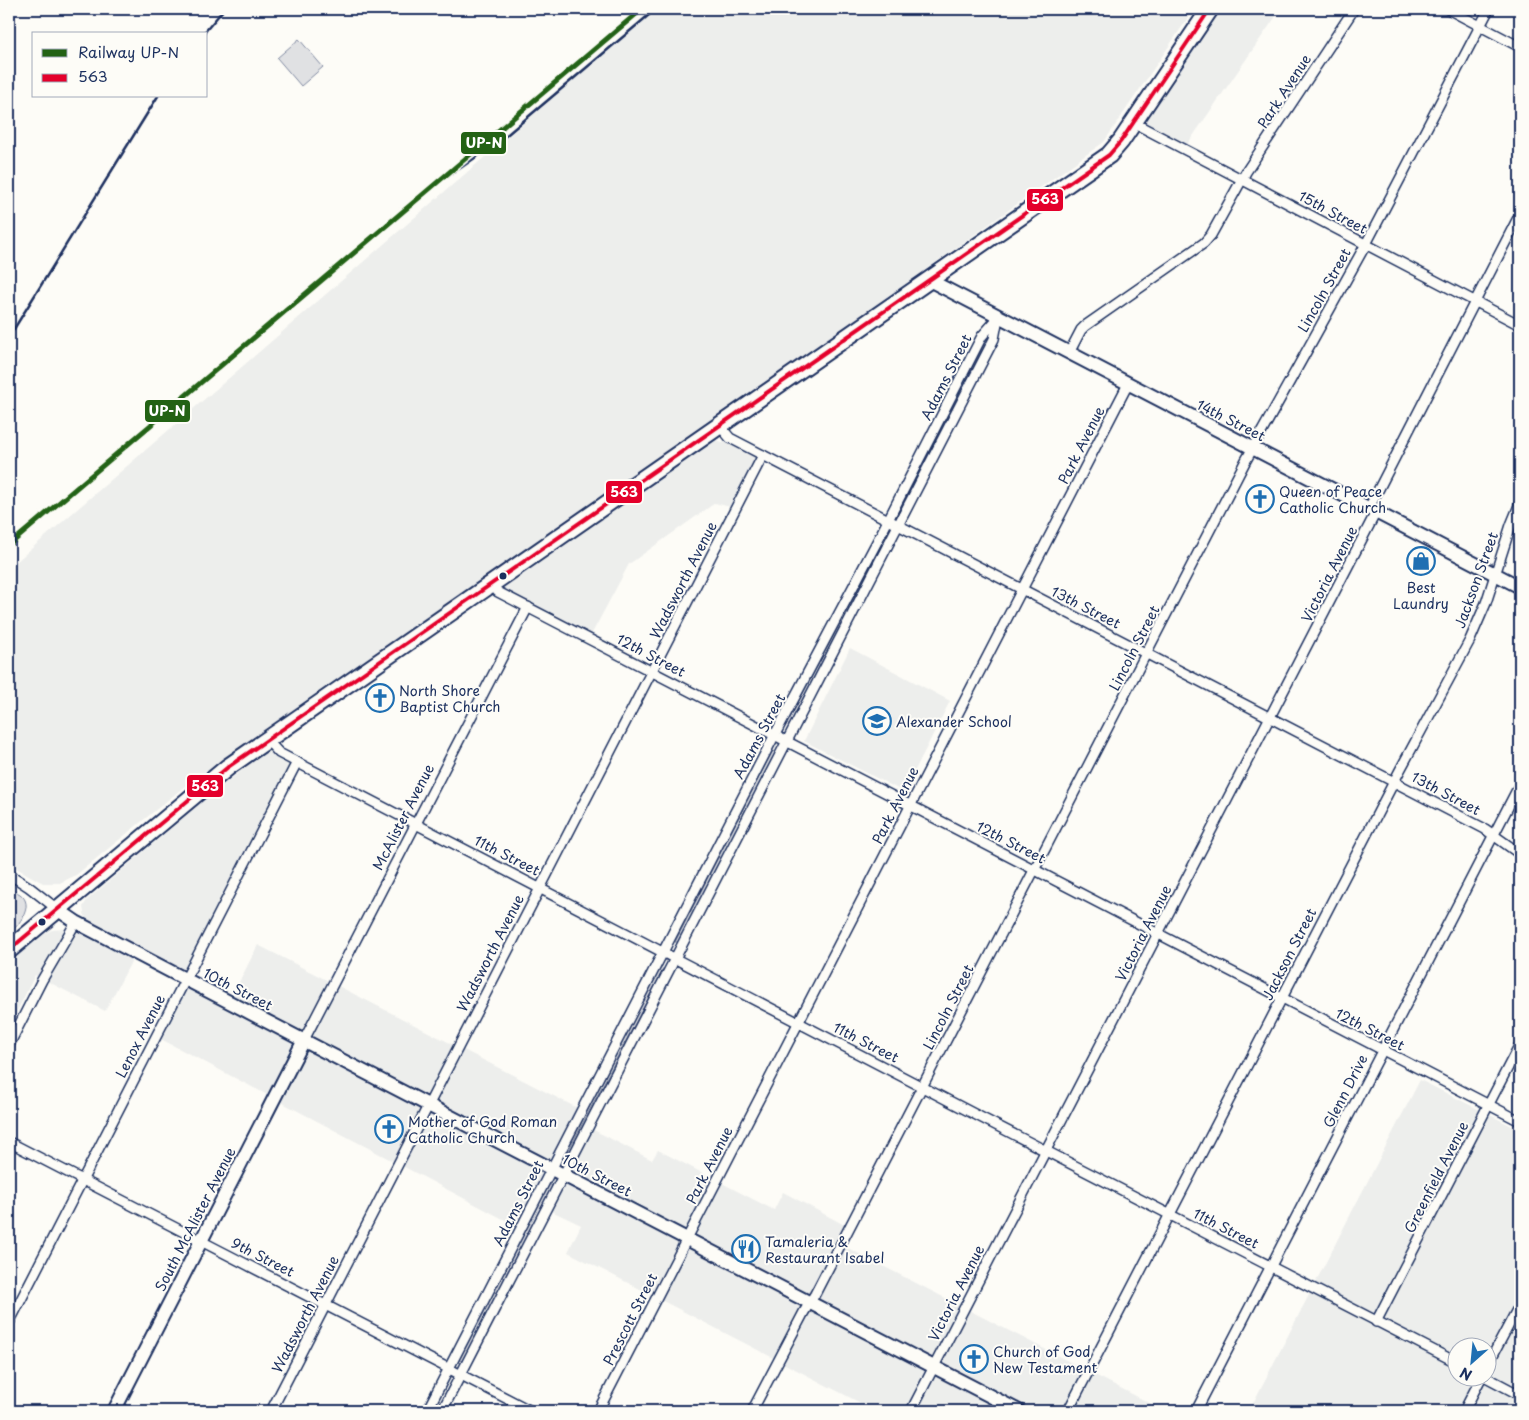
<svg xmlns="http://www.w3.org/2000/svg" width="1529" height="1420" font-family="'Playpen Sans',sans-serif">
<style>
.built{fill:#edeeec;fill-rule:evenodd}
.green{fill:#e0e1e3;stroke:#7e88a0}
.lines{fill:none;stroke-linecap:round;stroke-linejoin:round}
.street-casing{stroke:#1b2f5e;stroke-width:12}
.secondary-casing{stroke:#1b2f5e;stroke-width:16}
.highway-casing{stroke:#1b2f5e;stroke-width:20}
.street{stroke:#fdfcf7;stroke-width:9}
.secondary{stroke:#fdfcf7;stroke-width:12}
.highway{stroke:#fdfcf7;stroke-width:16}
.rail{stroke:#1b2f5e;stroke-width:2.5}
.bus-1-casing{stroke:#fdfcf7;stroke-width:8}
.bus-1{stroke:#e4002b;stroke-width:4}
.rail-1-casing{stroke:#fdfcf7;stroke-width:9}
.rail-1{stroke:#236214;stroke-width:5}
.bus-dot{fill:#1b2f5e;stroke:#fdfcf7;stroke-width:2}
.labels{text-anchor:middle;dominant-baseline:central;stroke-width:4;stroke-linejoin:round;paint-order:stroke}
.street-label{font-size:14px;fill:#1b2f5e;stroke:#fdfcf7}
.poi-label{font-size:14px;fill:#1b2f5e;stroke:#fdfcf7;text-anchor:start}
.line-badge{stroke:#fdfcf7;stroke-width:2}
.badge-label{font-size:14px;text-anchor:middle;font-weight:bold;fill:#fff}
</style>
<rect width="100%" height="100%" fill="#fdfcf7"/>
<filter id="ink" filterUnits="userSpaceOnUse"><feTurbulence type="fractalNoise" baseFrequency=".02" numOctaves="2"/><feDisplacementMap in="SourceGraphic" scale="10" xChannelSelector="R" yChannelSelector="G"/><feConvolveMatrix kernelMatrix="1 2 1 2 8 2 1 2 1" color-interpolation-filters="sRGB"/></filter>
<g filter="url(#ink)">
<g class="built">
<path d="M656,9H1194L1104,142L890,295L179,791L76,875L60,883H43L9,864V568Z"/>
<path d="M1220,9H1281L1186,146L1142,124Z"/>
<path d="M715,440L734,445L762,460L734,508L715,503L629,564L589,639L495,591Z"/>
<path d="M850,648L950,701L904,792L804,741Z"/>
<path d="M269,749L301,765L190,973L91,922L86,918L84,913L83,907L87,900L203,801Z"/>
<path d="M64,929L79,933L132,960L105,1011L35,975L9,1027V962L46,933L52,930Z"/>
<path d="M258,945L587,1113L582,1124L652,1160L658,1150L774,1210L783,1192L850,1228L842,1245L1165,1411H1034L232,996Z"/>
<path d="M183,987L1003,1411H876L568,1252L581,1225L539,1205L526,1231L157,1037Z"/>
<path d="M1420,1080L1520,1130V1411H1249ZM1456,1348H1486V1378H1456Z"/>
</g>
<g class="green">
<path d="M299,39L323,67L301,86L277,58Z"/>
<path d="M988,335L991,336L902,509H900L899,507Z"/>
<path d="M884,535L887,537L790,725H788L787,724Z"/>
<path d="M774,751L775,754L678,942H675L772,752Z"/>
<path d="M9,888C12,890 17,892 20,894C35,905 19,925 9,934Z"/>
<path d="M661,967L663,970L564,1159L562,1156Z"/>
<path d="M548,1184L551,1185L552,1187L465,1358L463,1361L459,1360Z"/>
</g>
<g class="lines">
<defs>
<g id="street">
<path d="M1448,9L1520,47"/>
<path d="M1134,123L1520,325"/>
<path d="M1069,353L1081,330L1085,326L1204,243L1211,235L1246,172L1354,9"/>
<path d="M720,426L730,438L1485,829L1520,854"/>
<path d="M1369,508L1520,214"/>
<path d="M491,584L498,592L1520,1121"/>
<path d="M267,740L279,753L984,1119L1456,1362"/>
<path d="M9,874L29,887L57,909"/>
<path d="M304,1040L528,607"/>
<path d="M9,1045L42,980L76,922"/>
<path d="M9,1142L531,1411"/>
<path d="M1376,1322L1520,1044"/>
<path d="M9,1323L297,762"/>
<path d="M1486,1368L1520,1304"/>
<path d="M1486,1377L1520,1395"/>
<path d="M271,1411L763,455"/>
<path d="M427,1411L770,744L881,534L982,336L999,317"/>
<path d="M442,1411L994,339L998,318"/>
<path d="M598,1411L1128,384"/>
<path d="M752,1411L804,1312L815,1294L1245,462L1366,244L1489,9"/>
<path d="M911,1411L1376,512"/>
<path d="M1068,1411L1399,772L1470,640L1486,603L1511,525L1520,503"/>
<path d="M1196,1411L1520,784"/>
<path d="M1464,1411L1481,1378"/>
</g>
<g id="secondary">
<path d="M929,280L1520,587"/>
<path d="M57,909L76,922L185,979L1019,1411"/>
<path d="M114,1411L304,1040"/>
</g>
<path id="highway" d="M9,950L228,767L1109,155L1121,141L1210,9"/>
</defs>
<use href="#street" class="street-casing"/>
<use href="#secondary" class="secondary-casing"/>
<use href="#highway" class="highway-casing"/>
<use href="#street" class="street"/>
<use href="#secondary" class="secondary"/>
<use href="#highway" class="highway"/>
<g class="rail">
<path d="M203,34L224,9"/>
<path d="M419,197L502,139L656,9"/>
<path d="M9,337L158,96"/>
</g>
<defs>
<path id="bus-1" d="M9,950L228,767L1109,155L1121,141L1210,9"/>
</defs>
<use href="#bus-1" class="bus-1-casing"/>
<use href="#bus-1" class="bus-1"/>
<defs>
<path id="rail-1" d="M9,545L642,9"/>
</defs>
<use href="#rail-1" class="rail-1-casing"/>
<use href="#rail-1" class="rail-1"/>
</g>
</g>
<defs>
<symbol id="church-ring" viewBox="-11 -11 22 22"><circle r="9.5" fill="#fdfcf7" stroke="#1f6fb2" stroke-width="1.5"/><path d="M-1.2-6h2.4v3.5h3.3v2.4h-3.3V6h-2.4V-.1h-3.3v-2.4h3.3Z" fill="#1f6fb2"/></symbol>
<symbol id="shop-ring" viewBox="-11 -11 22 22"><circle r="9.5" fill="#fdfcf7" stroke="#1f6fb2" stroke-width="1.5"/><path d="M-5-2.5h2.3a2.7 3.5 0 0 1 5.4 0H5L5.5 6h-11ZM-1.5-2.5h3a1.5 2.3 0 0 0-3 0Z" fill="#1f6fb2"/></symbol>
<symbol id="school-ring" viewBox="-11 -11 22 22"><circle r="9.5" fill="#fdfcf7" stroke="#1f6fb2" stroke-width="1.5"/><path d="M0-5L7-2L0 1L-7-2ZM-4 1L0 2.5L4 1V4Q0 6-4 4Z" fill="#1f6fb2"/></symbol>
<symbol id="restaurant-ring" viewBox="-11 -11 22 22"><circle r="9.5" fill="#fdfcf7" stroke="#1f6fb2" stroke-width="1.5"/><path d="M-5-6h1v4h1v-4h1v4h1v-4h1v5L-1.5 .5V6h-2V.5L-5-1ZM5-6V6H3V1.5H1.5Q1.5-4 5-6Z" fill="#1f6fb2"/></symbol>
</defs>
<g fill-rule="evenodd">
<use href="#church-ring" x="1244" y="483" width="32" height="32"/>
<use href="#shop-ring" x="1405" y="545" width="32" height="32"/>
<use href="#church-ring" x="364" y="682" width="32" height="32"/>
<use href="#school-ring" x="861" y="705" width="32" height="32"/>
<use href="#church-ring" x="373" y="1113" width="32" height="32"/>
<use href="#restaurant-ring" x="730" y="1233" width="32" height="32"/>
<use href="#church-ring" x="958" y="1343" width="32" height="32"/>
</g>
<g class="bus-dot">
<circle cx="503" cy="576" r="4.5"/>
<circle cx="42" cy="922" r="4.5"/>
</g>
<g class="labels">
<g class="street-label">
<text transform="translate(1284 91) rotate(-57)">Park Avenue</text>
<text transform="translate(1333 212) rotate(28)">15th Street</text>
<text transform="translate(1324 290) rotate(-61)">Lincoln Street</text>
<text transform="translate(946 377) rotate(-63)">Adams Street</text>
<text transform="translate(1231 420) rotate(27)">14th Street</text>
<text transform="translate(1081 445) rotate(-63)">Park Avenue</text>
<text transform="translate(1329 574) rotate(-63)">Victoria Avenue</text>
<text transform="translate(683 580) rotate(-63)">Wadsworth Avenue</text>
<text transform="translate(1476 580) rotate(-70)">Jackson Street</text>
<text transform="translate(1086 607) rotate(27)">13th Street</text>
<text transform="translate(1134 648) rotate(-63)">Lincoln Street</text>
<text transform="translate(651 655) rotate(28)">12th Street</text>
<text transform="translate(759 736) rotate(-62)">Adams Street</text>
<text transform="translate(1446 793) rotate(28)">13th Street</text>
<text transform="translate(895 805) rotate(-63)">Park Avenue</text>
<text transform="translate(403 817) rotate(-63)">McAlister Avenue</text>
<text transform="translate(1011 842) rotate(27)">12th Street</text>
<text transform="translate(507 855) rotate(27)">11th Street</text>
<text transform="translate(1143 933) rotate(-63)">Victoria Avenue</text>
<text transform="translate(490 953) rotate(-63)">Wadsworth Avenue</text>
<text transform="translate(1289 954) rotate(-63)">Jackson Street</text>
<text transform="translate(238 989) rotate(27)">10th Street</text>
<text transform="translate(948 1007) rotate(-63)">Lincoln Street</text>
<text transform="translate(1370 1029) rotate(27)">12th Street</text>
<text transform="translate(140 1036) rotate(-63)">Lenox Avenue</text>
<text transform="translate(866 1042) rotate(27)">11th Street</text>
<text transform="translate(1345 1091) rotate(-63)">Glenn Drive</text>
<text transform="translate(709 1165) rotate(-63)">Park Avenue</text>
<text transform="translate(597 1175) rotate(27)">10th Street</text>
<text transform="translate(1436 1177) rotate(-63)">Greenfield Avenue</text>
<text transform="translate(518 1203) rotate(-63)">Adams Street</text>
<text transform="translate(195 1219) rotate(-63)">South McAlister Avenue</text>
<text transform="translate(1226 1228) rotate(27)">11th Street</text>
<text transform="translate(263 1257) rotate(27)">9th Street</text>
<text transform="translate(956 1293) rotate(-63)">Victoria Avenue</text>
<text transform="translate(305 1314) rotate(-63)">Wadsworth Avenue</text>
<text transform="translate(630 1319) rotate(-63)">Prescott Street</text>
</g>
<g class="poi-label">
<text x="1279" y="491">Queen of Peace<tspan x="1279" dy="16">Catholic Church</tspan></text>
<text x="1421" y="587" text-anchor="middle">Best<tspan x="1421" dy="16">Laundry</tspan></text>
<text x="399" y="690">North Shore<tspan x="399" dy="16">Baptist Church</tspan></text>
<text x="896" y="721">Alexander School</text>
<text x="408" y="1121">Mother of God Roman<tspan x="408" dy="16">Catholic Church</tspan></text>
<text x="765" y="1241">Tamaleria &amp;<tspan x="765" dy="16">Restaurant Isabel</tspan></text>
<text x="993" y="1351">Church of God<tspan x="993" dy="16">New Testament</tspan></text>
</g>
</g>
<g class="line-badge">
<rect x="460" y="131" width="47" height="24" rx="5" fill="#236214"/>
<rect x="1026" y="188" width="38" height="24" rx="5" fill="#e4002b"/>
<rect x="144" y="399" width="47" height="24" rx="5" fill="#236214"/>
<rect x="605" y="480" width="38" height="24" rx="5" fill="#e4002b"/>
<rect x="186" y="774" width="38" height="24" rx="5" fill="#e4002b"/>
</g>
<g class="badge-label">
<text x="484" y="148">UP-N</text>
<text x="1045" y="204">563</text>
<text x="167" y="416">UP-N</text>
<text x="624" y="497">563</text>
<text x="205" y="791">563</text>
</g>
<rect width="1529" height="1420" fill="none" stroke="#fdfcf7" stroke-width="30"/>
<rect x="15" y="15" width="1499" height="1390" fill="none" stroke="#1b2f5e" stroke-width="2" filter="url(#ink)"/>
<rect x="32" y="32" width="175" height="65" fill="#fdfcf7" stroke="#a3aaba"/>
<rect x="42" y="49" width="25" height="8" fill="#236214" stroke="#a3aaba"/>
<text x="78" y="58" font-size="15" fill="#1b2f5e">Railway UP-N</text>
<rect x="42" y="74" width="25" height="8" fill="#e4002b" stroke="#a3aaba"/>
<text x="78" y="82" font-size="15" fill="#1b2f5e">563</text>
<g transform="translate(1472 1362) rotate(207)"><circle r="24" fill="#fdfcf7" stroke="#a3aaba"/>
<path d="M0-4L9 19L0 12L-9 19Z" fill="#1f6fb2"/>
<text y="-8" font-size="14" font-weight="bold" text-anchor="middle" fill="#1b2f5e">N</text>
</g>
</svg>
